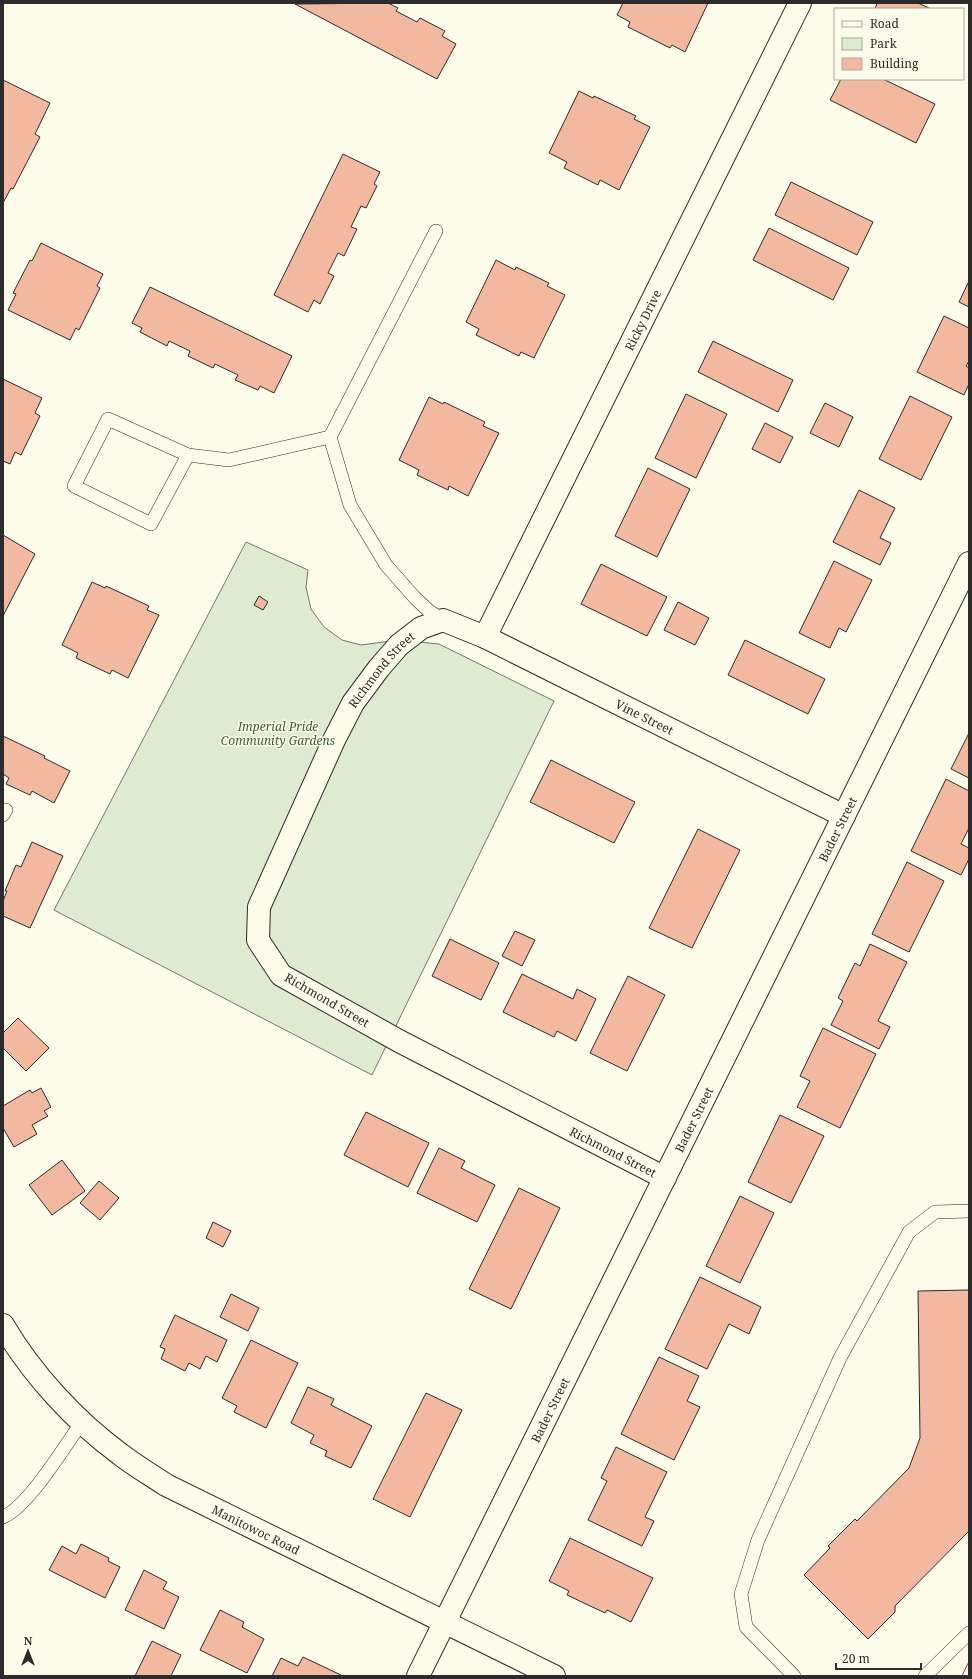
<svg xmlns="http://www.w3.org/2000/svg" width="972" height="1679" font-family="'Noto Serif',serif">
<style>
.green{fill:#deebd1;stroke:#74746e}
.building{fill:#f2b8a0;stroke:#2b2b2b}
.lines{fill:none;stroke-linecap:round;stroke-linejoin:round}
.service-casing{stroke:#2b2b2b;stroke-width:14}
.minor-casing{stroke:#2b2b2b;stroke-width:24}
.service{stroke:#fdfbea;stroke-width:13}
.minor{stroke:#fdfbea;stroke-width:22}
.power{stroke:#c62828;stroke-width:1;stroke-dasharray:14 3 2 3;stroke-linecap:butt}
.labels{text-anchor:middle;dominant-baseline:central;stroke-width:3;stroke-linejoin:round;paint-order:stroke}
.street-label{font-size:12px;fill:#2b2b2b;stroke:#fdfbea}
.park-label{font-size:12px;font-style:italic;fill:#34623c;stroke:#fdfbea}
</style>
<rect width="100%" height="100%" fill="#fdfbea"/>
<path class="green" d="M246,542L308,570L306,587L311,609L324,627L342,640L361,645L399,640L439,644L554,701L372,1075L54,910Z"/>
<g class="building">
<path d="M388,3L398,8L396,11L417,22L420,18L445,31L442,36L456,44L437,79L295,4Z"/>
<path d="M623,3H708L685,52L672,45L670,48L628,27L630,22L617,15Z"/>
<path d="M877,3H918L931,9H875Z"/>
<path d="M841,79H883L935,104L916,143L830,100Z"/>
<path d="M3,80L50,103L35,134L40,137L13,189L11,188L3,203Z"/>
<path d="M579,91L593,98L594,96L636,116L634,119L650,127L619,190L600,180L598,185L564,168L567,162L549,153Z"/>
<path d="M343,154L380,172L374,184L377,186L366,208L361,206L351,227L357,229L344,256L338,253L328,273L334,276L320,304L314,300L308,312L274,295Z"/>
<path d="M791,182L873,222L857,255L775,215Z"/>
<path d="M769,228L849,268L833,300L753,260Z"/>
<path d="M41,243L103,274L97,286L100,288L79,330L76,328L70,340L8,310L16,294L13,293L30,260L32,261Z"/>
<path d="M496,260L515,270L516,267L549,283L547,286L565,295L534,358L521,352L519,356L476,335L479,329L466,322Z"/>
<path d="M969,281V307L959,302Z"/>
<path d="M150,287L292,356L274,393L260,386L258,390L235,380L238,375L215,364L213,368L188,356L190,351L169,341L167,346L140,332L142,328L132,323Z"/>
<path d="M944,316L969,328V361L966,366L969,368V384L964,395L917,372Z"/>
<path d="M713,341L793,380L778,412L698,372Z"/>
<path d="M3,379L42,398L35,413L40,416L21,455L15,452L10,464L3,461Z"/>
<path d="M686,394L727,414L696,478L655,458Z"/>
<path d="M910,396L952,417L921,480L879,459Z"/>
<path d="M429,397L443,404L444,402L485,422L483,426L499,433L468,496L449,486L448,490L417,475L419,470L399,460Z"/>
<path d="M825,403L853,417L839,447L810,433Z"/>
<path d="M765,423L793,437L780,463L752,449Z"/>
<path d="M648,468L690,489L657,557L615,536Z"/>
<path d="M859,490L895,508L880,538L891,543L880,565L833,542Z"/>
<path d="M3,535L35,554L3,616Z"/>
<path d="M834,561L872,580L846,632L839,628L830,648L799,633Z"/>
<path d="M601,564L667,597L647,636L581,604Z"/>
<path d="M92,582L105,588L106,586L149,606L147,610L159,615L128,678L112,670L110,674L76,658L78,653L62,645Z"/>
<path d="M259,596L268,602L263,610L254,605Z"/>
<path d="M678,602L709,618L695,645L664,630Z"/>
<path d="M745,640L825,679L808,714L728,675Z"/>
<path d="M969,733V778L951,769Z"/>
<path d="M3,736L45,756L44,758L70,771L54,803L32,791L30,795L6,784L9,778L3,774Z"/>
<path d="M551,760L635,802L614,843L530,802Z"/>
<path d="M946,779L969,791V828L961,844L969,848V859L961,875L911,851Z"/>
<path d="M698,829L740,850L692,948L649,928Z"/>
<path d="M32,842L63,856L30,928L3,916V901L7,891H5L16,865L21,867Z"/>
<path d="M907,862L944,881L909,952L872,934Z"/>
<path d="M515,931L535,940L522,966L502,956Z"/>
<path d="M450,939L499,963L481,1000L432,976Z"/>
<path d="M870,944L907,962L878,1021L890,1027L879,1049L831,1025L843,1001L838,998L855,963L860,966Z"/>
<path d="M522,974L573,999L577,989L596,999L576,1041L557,1031L554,1037L503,1012Z"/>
<path d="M628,976L665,995L627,1071L590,1053Z"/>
<path d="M18,1018L49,1048L26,1071L3,1048V1033Z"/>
<path d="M823,1028L876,1054L840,1128L797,1107L810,1081L800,1076Z"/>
<path d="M41,1088L51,1107L44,1111L48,1116L32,1125L37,1134L14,1147L3,1128V1106L30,1090L32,1093Z"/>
<path d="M366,1112L429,1143L408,1187L344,1155Z"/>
<path d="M780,1115L824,1136L791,1203L748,1182Z"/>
<path d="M439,1148L465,1161L461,1168L495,1185L477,1222L417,1193Z"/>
<path d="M62,1160L85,1191L52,1215L29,1185Z"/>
<path d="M99,1181L119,1198L100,1220L80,1203Z"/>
<path d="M519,1188L560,1208L511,1309L469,1289Z"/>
<path d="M740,1196L774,1213L740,1283L706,1266Z"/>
<path d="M213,1222L231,1231L223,1247L206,1238Z"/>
<path d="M700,1277L761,1307L749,1334L729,1324L707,1369L665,1349Z"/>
<path d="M969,1290V1531L895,1606V1612L868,1639L804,1575L830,1548L828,1546L855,1519L857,1521L909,1468L920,1438L918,1291Z"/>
<path d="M231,1294L259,1308L248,1331L220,1317Z"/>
<path d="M175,1315L227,1340L217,1362L206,1356L200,1369L189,1363L185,1371L161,1359L165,1349L160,1347Z"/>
<path d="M251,1340L298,1363L266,1428L234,1412L237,1406L222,1398Z"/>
<path d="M659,1357L699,1376L687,1401L700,1407L674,1460L621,1434Z"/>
<path d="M308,1387L334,1399L331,1405L372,1426L351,1468L325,1456L327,1451L310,1443L314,1435L291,1423Z"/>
<path d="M426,1393L462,1410L410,1517L373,1499Z"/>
<path d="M616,1447L667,1472L645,1517L654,1521L642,1546L588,1520L607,1481L601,1478Z"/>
<path d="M570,1538L653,1578L631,1622L607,1610L605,1613L567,1595L569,1591L549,1581Z"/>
<path d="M81,1544L109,1558L108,1561L120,1567L105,1598L49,1570L62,1546L76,1554Z"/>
<path d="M144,1570L167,1582L163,1589L179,1597L164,1629L125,1610Z"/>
<path d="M220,1610L244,1622L242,1627L264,1639L247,1673L200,1650Z"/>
<path d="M152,1641L181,1655L171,1676H135Z"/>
<path d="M303,1657L343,1676H272L281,1658L298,1666Z"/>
</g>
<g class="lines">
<defs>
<g id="service">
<path d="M436,231L330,437L350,505L386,565L415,598L429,611L443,620"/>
<path d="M188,455L151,524L74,486L108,419L188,455L229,460L330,437"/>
<path d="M3,815L6,810"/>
<path d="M3,1517C28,1507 65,1446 82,1422"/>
<path d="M794,1676L746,1627L741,1594L758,1540L840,1358L909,1232L935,1212L969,1211"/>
<path d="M925,1676L969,1633"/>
</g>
<g id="minor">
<path id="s1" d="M485,637L800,3"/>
<path id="s2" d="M665,1178L399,1041L281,975L258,940L259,907L334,740L353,703L379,668L399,645L421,628L443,620L485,637L844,816"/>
<path id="s3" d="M3,1325C32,1374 74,1420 120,1454C134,1465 151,1475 166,1485L554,1676"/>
<path id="s4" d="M418,1676L969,563"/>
</g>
</defs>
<use href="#service" class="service-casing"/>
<use href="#minor" class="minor-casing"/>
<use href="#service" class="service"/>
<use href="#minor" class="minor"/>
<path class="power" d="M962,1676L969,1661"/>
</g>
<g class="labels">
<g class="street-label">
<text stroke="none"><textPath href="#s1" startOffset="354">Ricky Drive</textPath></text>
<text stroke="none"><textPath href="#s2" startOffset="778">Richmond Street</textPath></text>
<text stroke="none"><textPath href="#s2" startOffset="1083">Vine Street</textPath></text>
<text stroke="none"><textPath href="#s4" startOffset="945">Bader Street</textPath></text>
<text transform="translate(327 1000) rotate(30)">Richmond Street</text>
<text stroke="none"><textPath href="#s4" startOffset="621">Bader Street</textPath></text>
<text transform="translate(613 1152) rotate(27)">Richmond Street</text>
<text stroke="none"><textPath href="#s4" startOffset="297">Bader Street</textPath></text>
<text stroke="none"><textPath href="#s3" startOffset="331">Manitowoc Road</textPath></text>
</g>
<g class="park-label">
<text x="278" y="726">Imperial Pride<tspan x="278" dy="14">Community Gardens</tspan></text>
</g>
</g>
<rect width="972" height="1679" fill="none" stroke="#2b2b2b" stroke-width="8"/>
<rect x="834" y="8" width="130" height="72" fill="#fdfbea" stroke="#a9a89e"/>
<rect x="842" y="21" width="20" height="6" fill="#fdfbea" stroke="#a9a89e"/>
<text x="870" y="28" font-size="12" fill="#2b2b2b">Road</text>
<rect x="842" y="38" width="20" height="12" fill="#deebd1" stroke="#a9a89e"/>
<text x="870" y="48" font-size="12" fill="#2b2b2b">Park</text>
<rect x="842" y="58" width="20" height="12" fill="#f2b8a0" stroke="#a9a89e"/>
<text x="870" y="68" font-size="12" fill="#2b2b2b">Building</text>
<g transform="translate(28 1651)" stroke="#fdfbea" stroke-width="3" paint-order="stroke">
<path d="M0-3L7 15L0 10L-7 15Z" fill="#2b2b2b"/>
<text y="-6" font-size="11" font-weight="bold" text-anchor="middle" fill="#2b2b2b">N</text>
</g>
<path d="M836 1663v6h85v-6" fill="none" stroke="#2b2b2b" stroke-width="2"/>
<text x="842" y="1663" font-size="12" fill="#2b2b2b" stroke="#fdfbea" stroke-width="3" paint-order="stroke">20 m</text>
</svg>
